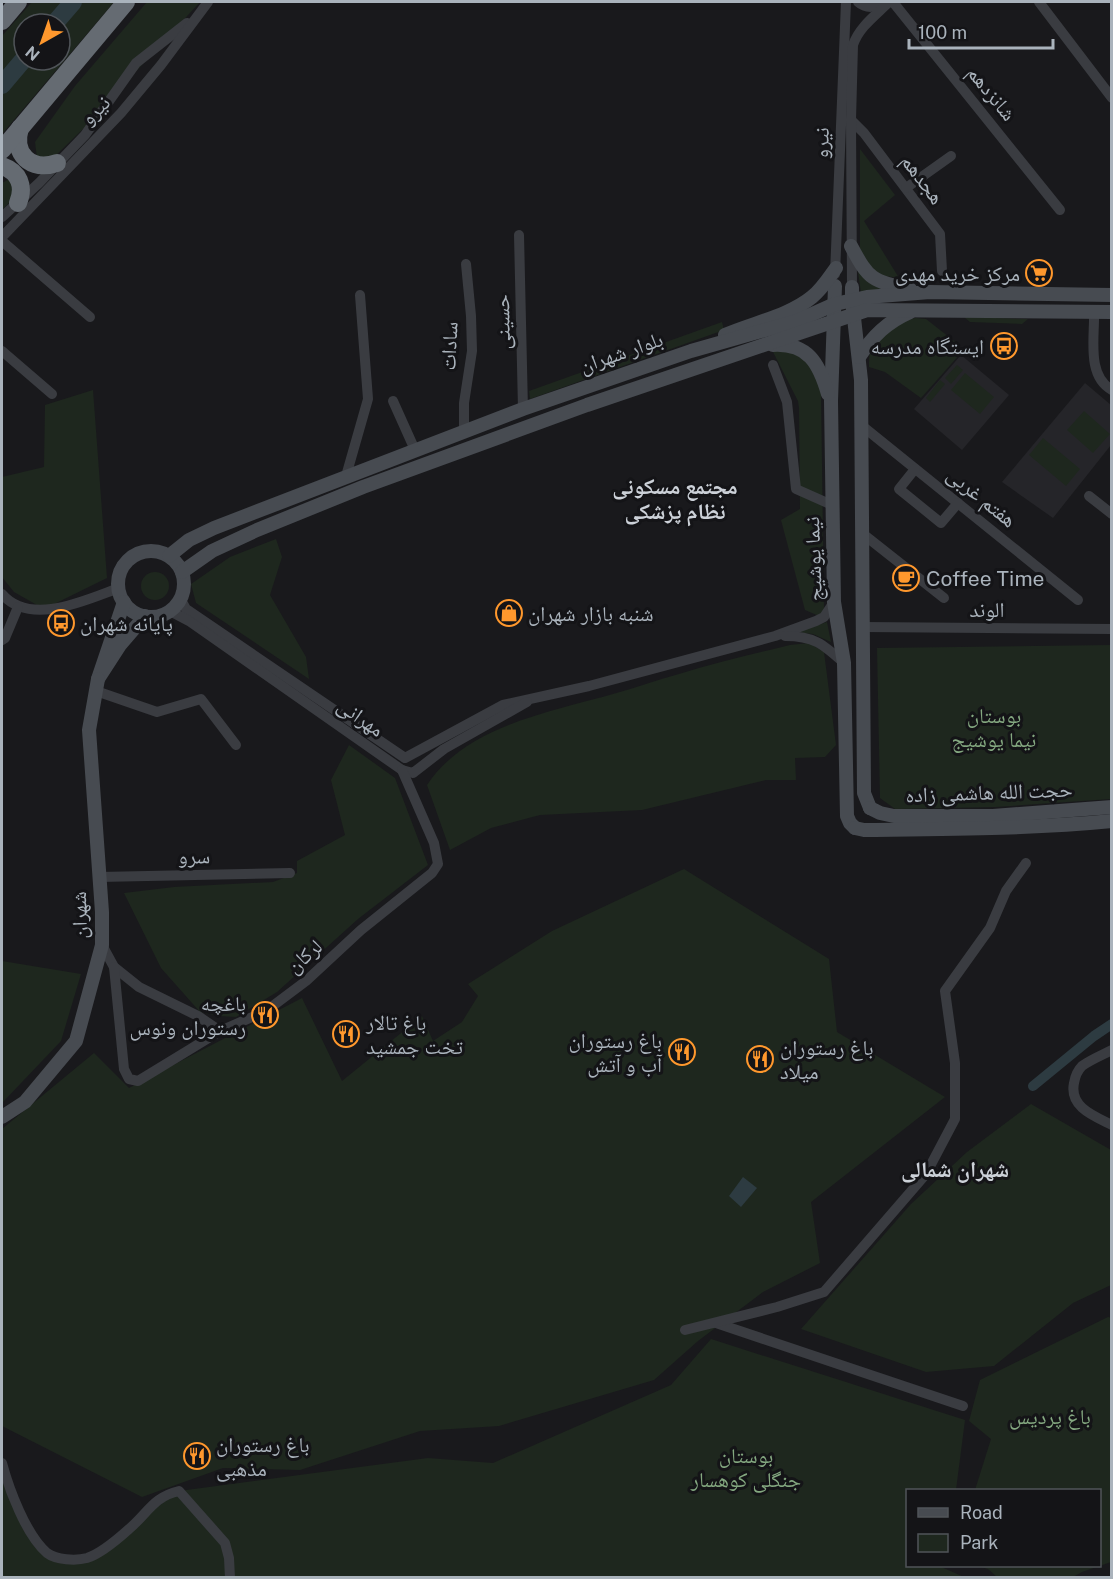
<svg xmlns="http://www.w3.org/2000/svg" width="1113" height="1579" font-family="'Public Sans','Noto Naskh Arabic',sans-serif">
<style>
.built{fill:#252529}
.green{fill:#1e271e;fill-rule:evenodd}
.water{fill:#2d3b41}
.lines{fill:none;stroke-linecap:round;stroke-linejoin:round}
.canal{stroke:#2d3b41;stroke-width:10}
.river{stroke:#2d3b41;stroke-width:18}
.street{stroke:#3a3c41;stroke-width:10}
.secondary{stroke:#474b51;stroke-width:14}
.highway{stroke:#656b72;stroke-width:18}
.labels{text-anchor:middle;dominant-baseline:central;stroke-width:6;stroke-linejoin:round;paint-order:stroke}
.street-label{font-size:21px;fill:#aab3bc;stroke:#141417}
.poi-label{font-size:21px;fill:#aab3bc;stroke:#141417;text-anchor:start}
.park-label{font-size:21px;fill:#84a880;stroke:#141417}
.neighbourhood-label{font-size:22px;font-weight:bold;fill:#ccd1d8;stroke:#141417}
</style>
<rect width="100%" height="100%" fill="#19191c"/>
<g class="built">
<path d="M961,355L1009,395L962,450L914,409Z"/>
<path d="M1085,383L1111,405V445L1053,518L1002,482Z"/>
</g>
<g class="green">
<path d="M32,2H114L2,134V36ZM24,24H60V60H24Z"/>
<path d="M147,2H200L83,129L51,160L37,158L35,142L75,86Z"/>
<path d="M860,149L895,195L864,221L899,278L872,274L860,249Z"/>
<path d="M11,178L13,199L2,210V183Z"/>
<path d="M857,265L897,290L861,293Z"/>
<path d="M964,317L1028,319L1022,324L970,322Z"/>
<path d="M916,318L926,319L954,341L958,342L960,354L921,398L885,372L869,367C869,358 869,350 875,343C882,334 905,319 916,318Z"/>
<path d="M722,322L724,330L530,399L529,391Z"/>
<path d="M785,347L813,364L821,392L824,609L819,616L805,610L781,520L800,509L799,408L798,401L772,350Z"/>
<path d="M957,365L963,370L951,384L945,378Z"/>
<path d="M965,373L994,397L980,414L951,390Z"/>
<path d="M940,380L945,384L930,402L926,398Z"/>
<path d="M93,390L107,578L44,609L14,592L2,577V477L44,467L45,405Z"/>
<path d="M1084,411L1110,434L1093,453L1067,430Z"/>
<path d="M1043,438L1080,469L1066,486L1029,455Z"/>
<path d="M276,539L282,557L270,595L306,657L309,679L196,603L191,584L230,557Z"/>
<circle cx="155" cy="586" r="14"/>
<path d="M827,622L831,642L813,634L796,632Z"/>
<path d="M809,643L824,652L836,745L825,757L795,758L796,780H766L642,810L540,815L491,828L450,850L427,785C466,726 550,712 613,694C635,688 657,680 679,674C715,663 753,654 790,645Z"/>
<path d="M1033,646L1111,645V799L996,807L895,809L880,798L877,648Z"/>
<path d="M349,745L395,778L428,865L358,919L277,992L236,1017L219,1016L200,1012L161,968L124,893L174,887L273,882L297,873V861L345,835L331,780Z"/>
<path d="M684,869L829,959L837,1032L945,1097L811,1202L820,1263L763,1292L698,1341L654,1380L499,1426L420,1431L300,1470L223,1468L142,1497L2,1426V1129L94,1053L129,1088L302,998L342,1081L422,1016L433,1041L462,1022L478,996L468,984L552,931Z"/>
<path d="M2,961L81,974L61,1041L2,1103Z"/>
<path d="M1031,1104L1111,1150V1285L1073,1303L994,1366L926,1372L801,1329L911,1204L967,1152Z"/>
<path d="M1108,1317L1112,1318L1111,1562L1082,1572L1073,1577H997L988,1569L978,1566H1100V1490H975L991,1439L969,1421L980,1380Z"/>
<path d="M711,1339L965,1420L956,1490H908V1566H939L964,1577H2V1463L9,1490L48,1554L88,1558L179,1491L428,1458L493,1463L671,1385Z"/>
</g>
<path class="water" d="M743,1177L757,1188L741,1207L729,1196Z"/>
<g class="lines">
<path class="canal" d="M1033,1086L1094,1036L1112,1024"/>
<g class="river">
<path d="M54,24L73,2"/>
<path d="M2,85L24,59"/>
</g>
<g class="street">
<path d="M858,2C866,9 876,8 884,2"/>
<path d="M893,2L1060,210"/>
<path d="M1039,2L1112,98"/>
<path d="M851,120L864,133L940,234L942,271"/>
<path d="M906,188L951,156"/>
<path d="M2,217L39,183L85,135L136,63L187,23"/>
<path d="M519,235L523,409"/>
<path d="M2,237L121,113L161,65L208,2"/>
<path d="M2,241L90,317"/>
<path d="M835,274L846,2"/>
<path d="M852,287L851,120L853,45C859,27 876,15 889,2"/>
<path d="M1094,312C1095,336 1086,376 1112,390"/>
<path d="M2,351L52,394"/>
<path d="M773,365L787,402L796,489L832,505"/>
<path d="M393,401L415,450"/>
<path d="M861,425L1078,600"/>
<path d="M464,430V403L472,351L471,316L466,264"/>
<path d="M915,469L899,489L941,523L958,503"/>
<path d="M346,476L368,399L360,295"/>
<path d="M1089,496L1112,514"/>
<path d="M863,534L944,598"/>
<path d="M2,594C30,627 86,600 119,588"/>
<path d="M181,600L186,609L405,758L503,705L589,686L775,636L816,621L824,617L834,602"/>
<path d="M170,611L189,621L402,770L413,773L444,749L527,702"/>
<path d="M863,627L1112,629"/>
<path d="M785,636C814,636 823,644 844,663"/>
<path d="M2,640L5,638L18,607"/>
<path d="M96,691L157,712L201,699L236,745"/>
<path d="M99,877L290,873"/>
<path d="M102,945L114,967L139,987L198,1016L220,1031L266,1011L306,981L361,930L432,873L438,864L434,843L402,770"/>
<path d="M114,967L124,1069L129,1079L138,1081L220,1031"/>
<path d="M1112,1050C1102,1055 1090,1060 1082,1066C1078,1070 1075,1077 1074,1083C1069,1107 1094,1116 1112,1125"/>
<path d="M716,1323L963,1406"/>
<path d="M685,1330L777,1307L824,1292L926,1174L955,1119V1063L945,991L990,928L1006,891L1026,863"/>
<path d="M2,1463C9,1489 26,1535 47,1553C56,1560 76,1561 87,1558C100,1554 119,1538 129,1529C148,1513 153,1497 179,1491L225,1543L229,1558L230,1578"/>
</g>
<g class="secondary">
<path d="M851,246C869,280 872,281 910,289"/>
<path d="M835,286L831,401L834,602L844,663L847,816L850,823L855,828"/>
<path d="M852,287V300L861,380L864,793L870,808"/>
<path d="M725,335C752,323 789,316 812,297C822,289 828,279 836,268"/>
<path d="M773,345C808,343 819,363 828,394"/>
<path d="M859,357C873,336 887,322 910,312"/>
<circle cx="151" cy="584" r="33"/>
<path d="M169,556L189,540L214,528L523,409L691,351L797,321L835,304L867,297L930,292L1112,295"/>
<path d="M182,572L212,551L257,530L363,487L587,405L867,310L1112,312"/>
<path d="M124,602L98,679L120,645L145,616"/>
<path d="M870,808L880,813L894,816H993L1112,807"/>
<path d="M855,828L864,830C947,829 1029,829 1112,821"/>
<path d="M2,1117L25,1102L76,1041L102,945V912L89,730L98,679"/>
</g>
<g class="highway">
<path d="M2,21L18,2"/>
<path d="M20,128C12,154 31,172 57,163"/>
<path d="M2,150L126,2"/>
<path d="M2,166C19,172 25,186 18,203"/>
</g>
</g>
<defs>
<symbol id="supermarket-ring" viewBox="-11 -11 22 22"><circle r="9.5" fill="#141417" stroke="#ff982d" stroke-width="1.5"/><path d="M-6-5.5h2.5l.6 2H6L4.5 2H-2.5L-4.4-4H-6ZM-1.5 3.2a1.3 1.3 0 1 0 .1 0ZM3 3.2a1.3 1.3 0 1 0 .1 0Z" fill="#ff982d"/></symbol>
<symbol id="bus-ring" viewBox="-11 -11 22 22"><circle r="9.5" fill="#141417" stroke="#ff982d" stroke-width="1.5"/><path d="M-5-6H5V4H4V6H2V4H-2V6H-4V4H-5ZM-3.5-4V0h7V-4ZM-3.5 1.2v1.5H-2V1.2ZM2 1.2v1.5H3.5V1.2Z" fill="#ff982d"/></symbol>
<symbol id="cafe-ring" viewBox="-11 -11 22 22"><circle r="9.5" fill="#141417" stroke="#ff982d" stroke-width="1.5"/><path d="M-5.5-4.5H6V0H3Q3 3.5 0 3.5H-2.5Q-5.5 3.5-5.5 0ZM3-3.2v2h1.7v-2ZM-6 4.5H4V6H-6Z" fill="#ff982d"/></symbol>
<symbol id="shop-ring" viewBox="-11 -11 22 22"><circle r="9.5" fill="#141417" stroke="#ff982d" stroke-width="1.5"/><path d="M-5-2.5h2.3a2.7 3.5 0 0 1 5.4 0H5L5.5 6h-11ZM-1.5-2.5h3a1.5 2.3 0 0 0-3 0Z" fill="#ff982d"/></symbol>
<symbol id="restaurant-ring" viewBox="-11 -11 22 22"><circle r="9.5" fill="#141417" stroke="#ff982d" stroke-width="1.5"/><path d="M-5-6h1v4h1v-4h1v4h1v-4h1v5L-1.5 .5V6h-2V.5L-5-1ZM5-6V6H3V1.5H1.5Q1.5-4 5-6Z" fill="#ff982d"/></symbol>
</defs>
<g fill-rule="evenodd">
<use href="#supermarket-ring" x="1024" y="258" width="30" height="30"/>
<use href="#bus-ring" x="989" y="331" width="30" height="30"/>
<use href="#cafe-ring" x="891" y="563" width="30" height="30"/>
<use href="#shop-ring" x="494" y="598" width="30" height="30"/>
<use href="#bus-ring" x="46" y="608" width="30" height="30"/>
<use href="#restaurant-ring" x="250" y="1000" width="30" height="30"/>
<use href="#restaurant-ring" x="331" y="1019" width="30" height="30"/>
<use href="#restaurant-ring" x="667" y="1037" width="30" height="30"/>
<use href="#restaurant-ring" x="745" y="1044" width="30" height="30"/>
<use href="#restaurant-ring" x="182" y="1441" width="30" height="30"/>
</g>
<g class="labels">
<g class="street-label">
<text transform="translate(992 93) rotate(51)">شانزدهم</text>
<text transform="translate(95 110) rotate(-45)">نیرو</text>
<text transform="translate(821 143) rotate(-88)">نیرو</text>
<text transform="translate(923 179) rotate(53)">هجدهم</text>
<text transform="translate(502 322) rotate(-91)">حسینی</text>
<text transform="translate(449 346) rotate(-87)">سادات</text>
<text transform="translate(621 352) rotate(-19)">بلوار شهران</text>
<text transform="translate(982 497) rotate(39)">هفتم غربی</text>
<text transform="translate(813 559) rotate(-92)">نیما یوشیج</text>
<text x="987" y="609">الوند</text>
<text transform="translate(361 717) rotate(35)">مهرانی</text>
<text transform="translate(989 792) rotate(-2)">حجت الله هاشمی زاده</text>
<text transform="translate(194 856) rotate(-1)">سرو</text>
<text transform="translate(79 915) rotate(-91)">شهران</text>
<text transform="translate(304 956) rotate(-41)">لرکان</text>
</g>
<g class="poi-label">
<text x="1020" y="273" text-anchor="end">مرکز خرید مهدی</text>
<text x="984" y="346" text-anchor="end">ایستگاه مدرسه</text>
<text x="926" y="578">Coffee Time</text>
<text x="528" y="613">شنبه بازار شهران</text>
<text x="80" y="623">پایانه شهران</text>
<text x="246" y="1003" text-anchor="end">باغچه<tspan x="246" dy="24">رستوران ونوس</tspan></text>
<text x="366" y="1022">باغ تالار<tspan x="366" dy="24">تخت جمشید</tspan></text>
<text x="662" y="1040" text-anchor="end">باغ رستوران<tspan x="662" dy="24">آب و آتش</tspan></text>
<text x="780" y="1047">باغ رستوران<tspan x="780" dy="24">میلاد</tspan></text>
<text x="216" y="1444">باغ رستوران<tspan x="216" dy="24">مذهبی</tspan></text>
</g>
<g class="park-label">
<text x="994" y="715">بوستان<tspan x="994" dy="24">نیما یوشیج</tspan></text>
<text x="1050" y="1416">باغ پردیس</text>
<text x="746" y="1455">بوستان<tspan x="746" dy="24">جنگلی کوهسار</tspan></text>
</g>
<g class="neighbourhood-label">
<text x="675" y="486">مجتمع مسکونی<tspan x="675" dy="25">نظام پزشکی</tspan></text>
<text x="955" y="1169">شهران شمالی</text>
</g>
</g>
<rect width="1113" height="1579" fill="none" stroke="#aab3bc" stroke-width="6"/>
<rect x="906" y="1489" width="195" height="78" fill="#141417" stroke="#505459" stroke-width="1.5"/>
<rect x="918" y="1508" width="30" height="9" fill="#474b51" stroke="#505459" stroke-width="1.5"/>
<text x="960" y="1519" font-size="18" fill="#aab3bc">Road</text>
<rect x="918" y="1534" width="30" height="18" fill="#1e271e" stroke="#505459" stroke-width="1.5"/>
<text x="960" y="1549" font-size="18" fill="#aab3bc">Park</text>
<g transform="translate(42 42) rotate(220)"><circle r="28" fill="#141417" stroke="#505459" stroke-width="1.5"/>
<path d="M0-4.5L10 22L0 15L-10 22Z" fill="#ff982d"/>
<text y="-9" font-size="16" font-weight="bold" text-anchor="middle" fill="#aab3bc">N</text>
</g>
<path d="M909 39v9h144v-9" fill="none" stroke="#aab3bc" stroke-width="3"/>
<text x="918" y="39" font-size="18" fill="#aab3bc" stroke="#141417" stroke-width="4.5" paint-order="stroke">100 m</text>
</svg>
